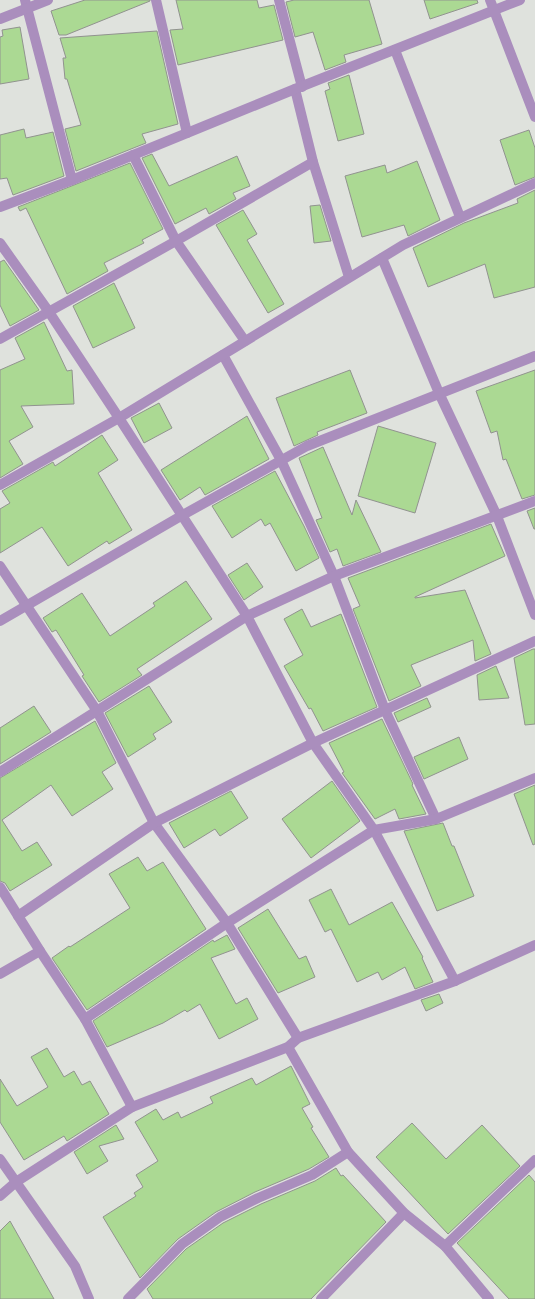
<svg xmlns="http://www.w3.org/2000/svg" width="535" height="1299" font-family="Overpass,sans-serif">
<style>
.building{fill:#abd993;stroke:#91938f}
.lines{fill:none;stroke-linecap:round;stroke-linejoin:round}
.minor{stroke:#aa8ebd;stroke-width:10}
.tertiary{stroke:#aa8ebd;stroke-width:10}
</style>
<rect width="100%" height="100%" fill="#dfe2dd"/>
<g class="building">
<path d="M85,0H150V1L66,35H59L51,11Z"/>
<path d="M176,0H257L259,8L274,5L283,40L178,65L170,30L183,29Z"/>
<path d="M294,0H369L382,44L344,55L346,62L325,70L313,32L295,37L286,2Z"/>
<path d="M424,0H477L478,3L430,19Z"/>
<path d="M20,27L29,79L0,84V37L3,36L2,30Z"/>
<path d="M157,31L178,124L142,134L146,143L76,171L65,129L81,125L67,79H65L63,58H66L60,38Z"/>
<path d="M349,75L364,134L338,141L325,91L330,89L328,83Z"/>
<path d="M24,129L26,138L53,132L64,176L13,195L7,178L0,179V135Z"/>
<path d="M529,130L535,148V177L515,185L500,140Z"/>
<path d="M152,154L169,186L237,156L250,186L233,193L236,199L209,214L206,208L175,224L142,158Z"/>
<path d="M417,161L440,220L408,236L404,225L362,237L345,176L385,165L387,173Z"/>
<path d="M130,163L163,229L142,240L144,243L104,263L108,271L67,294L26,208L20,211L18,207Z"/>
<path d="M535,190V287L494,298L485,264L428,287L413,248L464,223L518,203L517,199Z"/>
<path d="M320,205L331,241L314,243L310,206Z"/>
<path d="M243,210L257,234L247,240L284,304L268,313L216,225Z"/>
<path d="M4,260L39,310L10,326L0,305V262Z"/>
<path d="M114,283L135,328L93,348L73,306Z"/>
<path d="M44,322L67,371L72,370L74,404L21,406L33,427L9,441L23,464L0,478V370L25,359L15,338Z"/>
<path d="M350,370L367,413L317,432L318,435L294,446L276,398Z"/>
<path d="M535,370V495L522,499L506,459L503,460L497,431L491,433L476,391Z"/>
<path d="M159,403L172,428L144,443L131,418Z"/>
<path d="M247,416L269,459L205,495L200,487L180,500L161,470Z"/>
<path d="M378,426L436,443L415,513L358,496Z"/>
<path d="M102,435L118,460L98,473L132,530L109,544L107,541L68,566L42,527L0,553V509L10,503L2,491L53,462L55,466Z"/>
<path d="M323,447L352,515L356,500L381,552L343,566L337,549L330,552L316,520L322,518L299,458Z"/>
<path d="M275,471L304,526L319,558L296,571L270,523L265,526L261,519L232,538L212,506Z"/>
<path d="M535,508V529H534L527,511Z"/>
<path d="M491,524L505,556L415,597V598L465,590L491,654L475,661L473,640L411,665L421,686L389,701L353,609L360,606L348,578Z"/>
<path d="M247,563L263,587L244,600L228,575Z"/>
<path d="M186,581L212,619L137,669L142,675L99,702L82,676L84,675L56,630L52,632L43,618L82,593L110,636L155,606L153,603Z"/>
<path d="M302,609L311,627L341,614L377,707L323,731L311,708L309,709L284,666L303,655L284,619Z"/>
<path d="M533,649H535V724L525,725L514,658Z"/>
<path d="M496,666L509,698L479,700L477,675Z"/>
<path d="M149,686L172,722L153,734L156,739L128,757L105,713Z"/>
<path d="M427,698L431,707L398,722L394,713Z"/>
<path d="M34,706L51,732L0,764V728Z"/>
<path d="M382,719L413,784L412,785L426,814L399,819L395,809L375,819L342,773L344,772L329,743Z"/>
<path d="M95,721L116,763L102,772L113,789L72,816L51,785L2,820L22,851L37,842L52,865L10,891L5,883L0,881V778Z"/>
<path d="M459,737L468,759L424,779L414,757Z"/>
<path d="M332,781L360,821L311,858L282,819Z"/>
<path d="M535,785V844L533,845L514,794Z"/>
<path d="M231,791L248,818L220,836L215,829L184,848L169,823Z"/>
<path d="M443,823L452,846H454L474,896L437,911L404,831Z"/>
<path d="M138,857L147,871L163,862L206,929L87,1010L52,958L69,946L70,947L130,908L109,874Z"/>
<path d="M331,889L349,925L392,902L423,957L422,958L433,982L415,989L405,967L382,980L378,972L357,982L331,929L325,932L309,900Z"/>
<path d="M268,909L299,959L306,956L315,977L278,993L238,928Z"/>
<path d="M227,935L235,949L211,958L236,1004L247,998L258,1019L219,1039L200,1004L187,1012L185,1010L163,1023L107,1047L93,1021L213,940L214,942Z"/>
<path d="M439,994L443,1003L426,1011L421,1000Z"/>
<path d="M47,1048L64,1077L74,1071L82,1085L90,1081L109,1114L67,1141L64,1136L24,1160L0,1122V1079L17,1106L48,1087L31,1057Z"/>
<path d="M291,1066L310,1104L302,1108L313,1127L311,1128L329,1157L309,1169L255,1192L216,1212L178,1239L140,1278L103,1217L136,1196L134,1193L143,1187L136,1175L158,1161L135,1122L156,1109L163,1120L178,1112L181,1118L213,1103L210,1097L252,1078L256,1085Z"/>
<path d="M412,1123L446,1159L482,1125L520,1166L448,1234L376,1157Z"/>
<path d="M116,1125L124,1139L99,1146L108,1161L87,1174L74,1152Z"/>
<path d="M336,1168L341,1176L343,1175L386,1222L311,1299H153L147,1289L186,1249L223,1223L261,1204L315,1181Z"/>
<path d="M529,1175L535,1182V1299H509L457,1243Z"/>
<path d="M10,1221L54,1299H0V1231Z"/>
</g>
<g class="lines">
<g class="minor">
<path d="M25,0L72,180"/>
<path d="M156,0L187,133"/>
<path d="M279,0L302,87"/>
<path d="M0,19L48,0"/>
<path d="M395,50L460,217"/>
<path d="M295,89L313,162L349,277"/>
<path d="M133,155L176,241L245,341"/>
<path d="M0,207L72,180L295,89L520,0"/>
<path d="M0,243L49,312L119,418L247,616L313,743L374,830L455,981"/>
<path d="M382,258L439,393L497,516L535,615"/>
<path d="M0,339L176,241L313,162"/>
<path d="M223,355L281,460L334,576L385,710L436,819"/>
<path d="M0,485L119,418L403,245L535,183"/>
<path d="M0,566L97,711L154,823L227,923L298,1038"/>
<path d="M0,621L181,516L307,446L535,356"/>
<path d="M0,772L247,616L334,576L535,501"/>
<path d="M0,887L40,951L85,1019L132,1107"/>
<path d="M18,916L154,823L313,743L535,641"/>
<path d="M0,974L40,951"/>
<path d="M85,1019L227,923L374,830L436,819L535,778"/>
<path d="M288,1047L348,1152L404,1213L445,1246L489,1299"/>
<path d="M0,1159L16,1182L132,1107L288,1047L298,1038L455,981L535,945"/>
<path d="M0,1196L16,1182L75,1266L89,1299"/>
<path d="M445,1246L535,1160"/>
<path d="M128,1299L182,1244L220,1217L258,1198L312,1175L348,1152"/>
<path d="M321,1299L404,1213"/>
</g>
<path class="tertiary" d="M490,0L535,117"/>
</g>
</svg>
